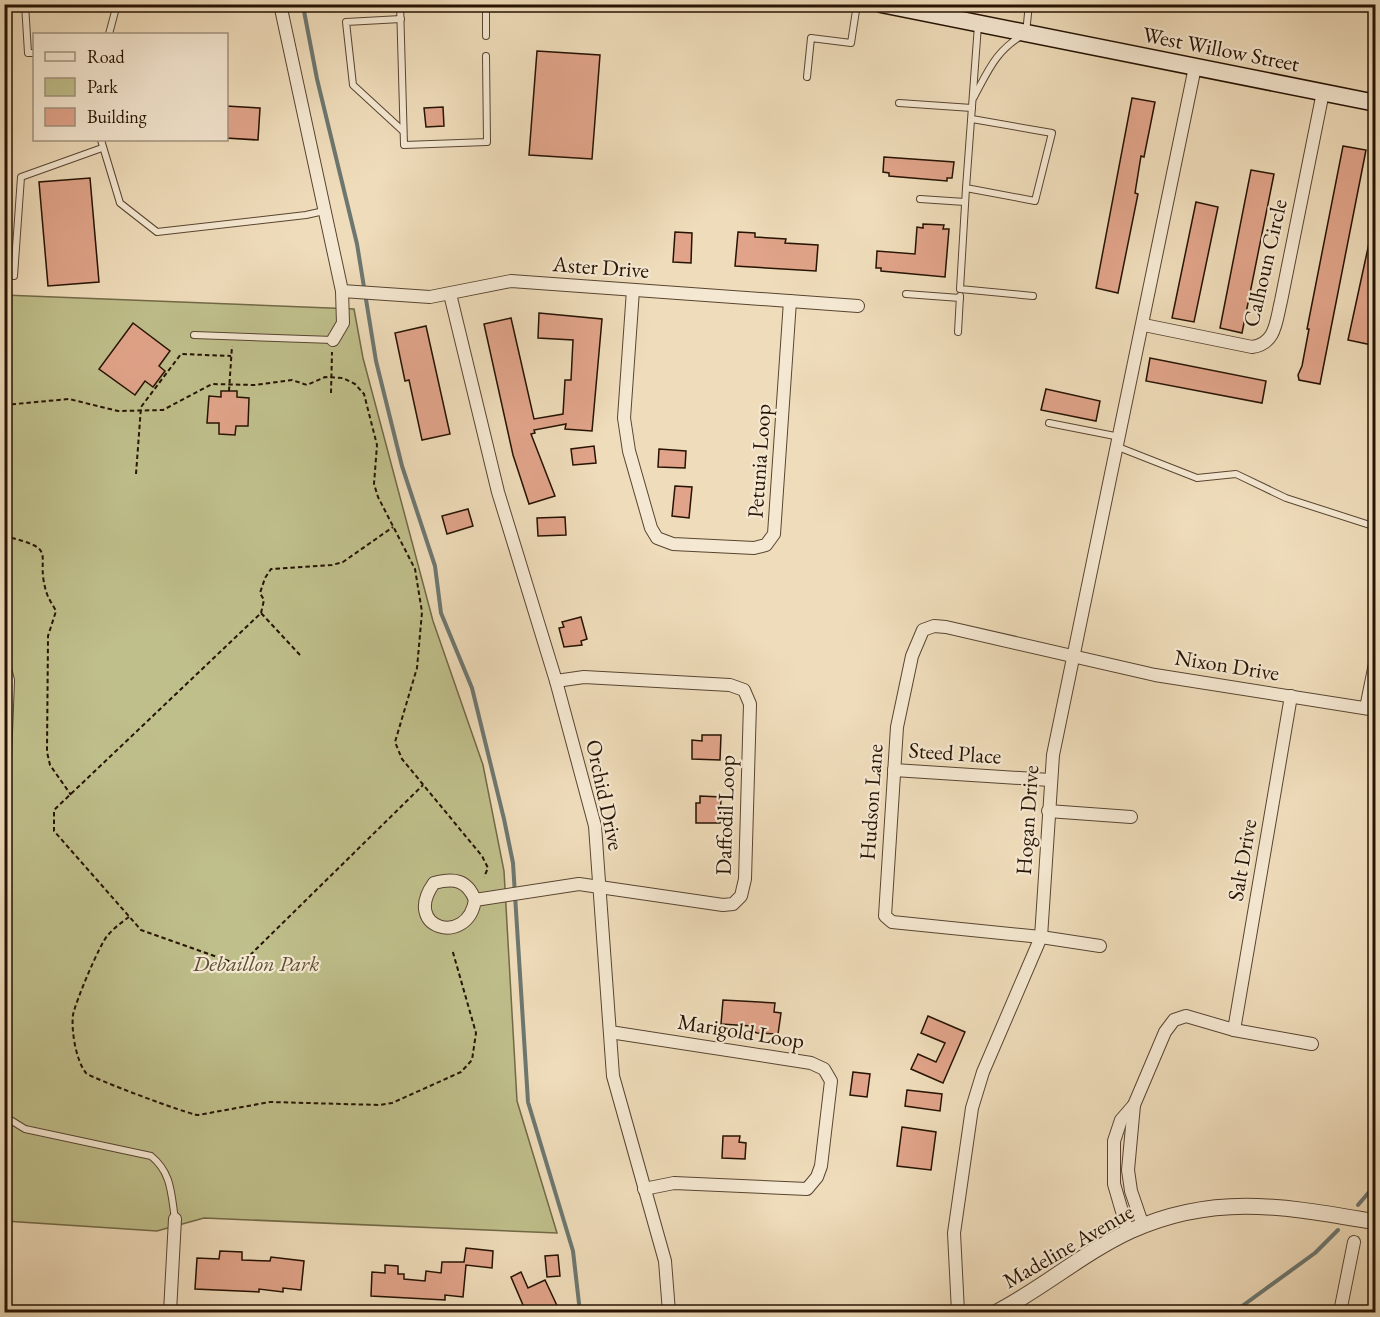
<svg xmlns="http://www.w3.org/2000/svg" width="1380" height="1317" font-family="'EB Garamond',serif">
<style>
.green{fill:#bfbf8b;stroke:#726947;stroke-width:1.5}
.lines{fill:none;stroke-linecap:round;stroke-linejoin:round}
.stream{stroke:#6d7770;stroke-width:4}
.building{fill:#e1a48a;stroke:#261303;stroke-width:1.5}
.service-casing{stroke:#584531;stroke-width:8}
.minor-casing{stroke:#584531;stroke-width:14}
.tertiary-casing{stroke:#584531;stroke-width:17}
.secondary-casing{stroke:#261303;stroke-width:19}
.path{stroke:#261303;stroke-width:2;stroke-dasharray:4.5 3;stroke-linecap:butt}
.service{stroke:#f5e8d2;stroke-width:6}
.minor{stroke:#f5e8d2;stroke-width:12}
.tertiary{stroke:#f5e8d2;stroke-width:15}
.secondary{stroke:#f5e8d2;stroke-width:16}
.labels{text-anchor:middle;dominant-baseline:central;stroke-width:4.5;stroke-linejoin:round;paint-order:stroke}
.street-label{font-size:22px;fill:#261303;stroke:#f5e8d2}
.park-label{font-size:22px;font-style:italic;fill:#5c4f33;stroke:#f5e8d2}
</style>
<rect width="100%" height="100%" fill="#efdcba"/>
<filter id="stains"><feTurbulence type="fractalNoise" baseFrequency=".00333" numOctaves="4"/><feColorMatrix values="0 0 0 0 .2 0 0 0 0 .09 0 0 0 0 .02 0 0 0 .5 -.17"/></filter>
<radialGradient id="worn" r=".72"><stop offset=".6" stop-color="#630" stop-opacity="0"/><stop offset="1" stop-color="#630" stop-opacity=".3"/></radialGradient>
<path class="green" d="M4,295L354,309L363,358L433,621L483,765L504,871L517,1101L557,1233L204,1218L157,1231L5,1221Z"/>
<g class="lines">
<g class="stream">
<path d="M304,11L317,79L357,244L376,361L402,466L435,566L441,613L472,688L504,819L513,863L528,1102L573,1251L580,1312"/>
<path d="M1358,1205L1376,1184"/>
<path d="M1234,1312L1315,1253L1338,1230"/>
</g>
</g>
<g class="building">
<path d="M537,51L600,55L592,159L529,155Z"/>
<path d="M1132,98L1155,102L1144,157L1141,156L1135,193L1138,194L1118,293L1096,288Z"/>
<path d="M226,106L260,108L258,140L226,138Z"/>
<path d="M443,107L444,126L426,127L424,108Z"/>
<path d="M1343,146L1366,150L1320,384L1299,380L1298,375L1302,366L1309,329H1307Z"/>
<path d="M884,157L954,162L952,178H947V181L889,176V173L883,172Z"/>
<path d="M1251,170L1274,174L1242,333L1220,328Z"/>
<path d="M90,178L99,282L48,286L39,182Z"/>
<path d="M1196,202L1218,207L1194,322L1172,318Z"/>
<path d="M923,224L944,225L943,229H949L945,277L881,271V268H876L877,251L915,254L917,227L923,228Z"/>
<path d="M675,232L692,233L691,263L673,262Z"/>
<path d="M738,232L755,233V237L786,239L785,243L818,245L816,271L735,266Z"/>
<path d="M1371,234H1376V326L1372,345L1348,340Z"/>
<path d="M539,313L602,319L592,431L565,429L566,424L534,430L535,433L531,434L555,496L529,504L513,455L484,324L511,318L534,419L563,414L565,380H571L573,340L538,338Z"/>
<path d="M133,323L170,351L159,366L165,371L153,387L145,381L135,395L99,369Z"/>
<path d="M426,326L450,434L422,440L409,380L405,381L395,333Z"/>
<path d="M1150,358L1266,381L1262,403L1146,381Z"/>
<path d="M1046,389L1100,401L1096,421L1041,410Z"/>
<path d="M221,391H237V397L249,398L248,426H236L235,435L219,434V423H207L209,396L221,397Z"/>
<path d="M594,446L596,463L573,465L571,449Z"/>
<path d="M659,449L686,451L685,468L658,467Z"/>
<path d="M675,486L692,487L689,518L672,516Z"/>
<path d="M468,509L473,526L447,534L442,516Z"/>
<path d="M565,517L566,535L538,536L537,518Z"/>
<path d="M581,617L587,639L581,641L582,645L564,647L559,628L564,627L562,622Z"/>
<path d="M702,735H721L720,760L692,759V740L702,741Z"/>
<path d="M700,796L721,797L720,823H696V803H700Z"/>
<path d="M723,1000L775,1003L774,1012L781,1013L778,1034L757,1033L750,1030L751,1026L721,1024Z"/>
<path d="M928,1016L965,1032L943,1083L911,1069L918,1054L936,1062L945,1043L921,1033Z"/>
<path d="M853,1072L870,1074L867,1097L850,1095Z"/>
<path d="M907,1090L942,1094L940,1111L905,1106Z"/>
<path d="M902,1127L936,1132L931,1170L897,1166Z"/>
<path d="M723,1136H740L739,1142L746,1143L745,1159L722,1158Z"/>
<path d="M466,1248L493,1251L492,1268L466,1265L463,1297L445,1295V1300L371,1296L372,1272L385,1273V1265L398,1266V1274H404V1279L425,1281L426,1271L441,1273L442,1262H464Z"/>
<path d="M220,1251L242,1252V1260L270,1261L271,1257L304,1261L301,1290L283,1288V1292L259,1289V1292L195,1289L197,1258L219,1259Z"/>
<path d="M558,1255L560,1276L547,1277L545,1256Z"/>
<path d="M521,1272L528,1288L545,1280L560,1312H526L511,1277Z"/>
</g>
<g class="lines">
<defs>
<g id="service">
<path d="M25,4L28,53H34"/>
<path d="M400,4L404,145L487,142L486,56"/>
<path d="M401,19L346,22L353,85L403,131"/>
<path d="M109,34L117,4"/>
<path d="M486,36V4"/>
<path d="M807,77L811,38L851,43L857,4"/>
<path d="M974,97C989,69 996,50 1026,33L1029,4"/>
<path d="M899,103L972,108"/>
<path d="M972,119L1052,133L1035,201L966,188L978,25"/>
<path d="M101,140L120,203L157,232L306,215L324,211"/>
<path d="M966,188L960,289L1033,296"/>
<path d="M920,199L965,202"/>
<path d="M14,276L21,177L102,148"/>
<path d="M906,294L960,298"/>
<path d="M958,332L960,296"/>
<path d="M194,335L333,340"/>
<path d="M1049,423L1120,437"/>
<path d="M1118,447L1197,478L1236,474L1286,498L1376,527"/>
<path d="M4,653L11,680L4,863"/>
<path d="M4,1116L25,1129L151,1156C172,1173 171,1194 175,1219"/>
</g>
<g id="minor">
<path d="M280,4L342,291L343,323L333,340"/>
<path d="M633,290L624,418L629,451L651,528L657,538L673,544L754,548L766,545L774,534L790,301"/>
<path d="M342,291L430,297L511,281L858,306"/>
<path d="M450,294L498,492L556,681L595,826L613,1076L665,1261L669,1312"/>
<path d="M1144,325L1252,347C1276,344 1276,321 1281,301L1323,92"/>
<path d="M1366,708L1376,659"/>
<path d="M894,770L1050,780"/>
<path d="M1048,811L1131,817"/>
<path d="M475,900C468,947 401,929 434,883C453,878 467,879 475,900L579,884L723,905L733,904L741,896L745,879L750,704L744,690L730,685L584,677L556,681"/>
<path d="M1100,946L1041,937L892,922L885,916L897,727L912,656L923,630L934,626L946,627L1155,675L1376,710"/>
<path d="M1234,1030L1291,696"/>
<path d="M610,1032L811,1063L824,1069L831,1081L821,1166L817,1177L807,1189L674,1183L644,1189"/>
<path d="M1134,1105L1128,1170L1131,1191L1143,1226"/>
<path d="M1128,1232L1114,1184V1141L1121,1120L1134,1105L1165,1032L1174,1020L1186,1016L1234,1030L1312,1044"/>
<path d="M170,1312L175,1219"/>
<path d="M958,1312L954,1233L972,1108L983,1072L1041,937L1053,755L1195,67"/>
<path d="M1340,1312L1354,1242"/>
</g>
<path id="tertiary" d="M997,1312C1043,1288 1083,1253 1130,1231C1216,1192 1287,1207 1376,1222"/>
<path id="secondary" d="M881,4L1376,103"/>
</defs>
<use href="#service" class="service-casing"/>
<use href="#minor" class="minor-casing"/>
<use href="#tertiary" class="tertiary-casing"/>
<use href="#secondary" class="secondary-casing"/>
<g class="path">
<path d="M229,391L232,346"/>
<path d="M331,393L332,352"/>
<path d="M4,405L69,399L118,411L163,410L212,384L255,385L292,380L307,385L325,377L343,378L355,384L364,394L377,445L374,484L378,497L415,569L422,612L417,668L395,742L402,759L482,856L488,868L484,877"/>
<path d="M136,474L141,407L181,354L231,356"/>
<path d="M4,536C63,550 33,553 47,594C49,600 53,605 56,611L48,636L47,752L50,765L71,795"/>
<path d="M261,613L264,600L260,593L265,578L271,569L332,565L343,562L393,527"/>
<path d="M300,655L261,613L54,810V831L141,930L240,965L423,785"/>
<path d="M129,917C122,922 114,928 108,935C100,943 75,1003 73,1015C71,1030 76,1061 86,1073C91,1078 187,1114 198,1115L270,1102L380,1105L392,1103L461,1072L472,1060L476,1033L452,949"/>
</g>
<use href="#service" class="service"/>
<use href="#minor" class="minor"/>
<use href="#tertiary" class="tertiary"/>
<use href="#secondary" class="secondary"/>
</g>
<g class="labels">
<g class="street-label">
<text transform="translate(1221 49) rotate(11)">West Willow Street</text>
<text transform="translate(1265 263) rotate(-77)">Calhoun Circle</text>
<text transform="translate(601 267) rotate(4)">Aster Drive</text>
<text transform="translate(759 461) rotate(-86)">Petunia Loop</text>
<text transform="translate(1227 665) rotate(9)">Nixon Drive</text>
<text transform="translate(955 753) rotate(4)">Steed Place</text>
<text transform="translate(605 795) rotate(78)">Orchid Drive</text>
<text transform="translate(871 802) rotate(-86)">Hudson Lane</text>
<text transform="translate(725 815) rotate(-88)">Daffodil Loop</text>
<text transform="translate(1027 820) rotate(-86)">Hogan Drive</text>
<text transform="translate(1242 860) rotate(-80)">Salt Drive</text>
<text transform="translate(741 1031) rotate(9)">Marigold Loop</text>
<text transform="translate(1068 1246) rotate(-30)">Madeline Avenue</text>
</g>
<g class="park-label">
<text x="256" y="963">Debaillon Park</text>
</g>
</g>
<rect width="1380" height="1317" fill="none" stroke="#efdcba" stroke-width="24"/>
<rect x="6" y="6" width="1368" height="1305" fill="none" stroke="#261303" stroke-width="3"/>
<rect x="12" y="12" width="1356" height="1293" fill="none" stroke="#261303" stroke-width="1.5"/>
<rect x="33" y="33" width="195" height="108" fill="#f5e8d2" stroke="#a2937f" stroke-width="1.5"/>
<rect x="45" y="52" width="30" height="9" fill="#f5e8d2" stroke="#a2937f" stroke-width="1.5"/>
<text x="87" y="63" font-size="18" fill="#261303">Road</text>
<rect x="45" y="78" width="30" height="18" fill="#bfbf8b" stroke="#a2937f" stroke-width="1.5"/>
<text x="87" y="93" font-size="18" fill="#261303">Park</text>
<rect x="45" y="108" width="30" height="18" fill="#e1a48a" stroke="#a2937f" stroke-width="1.5"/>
<text x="87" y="123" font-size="18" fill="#261303">Building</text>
<rect width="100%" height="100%" filter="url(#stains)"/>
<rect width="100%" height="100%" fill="url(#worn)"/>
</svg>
